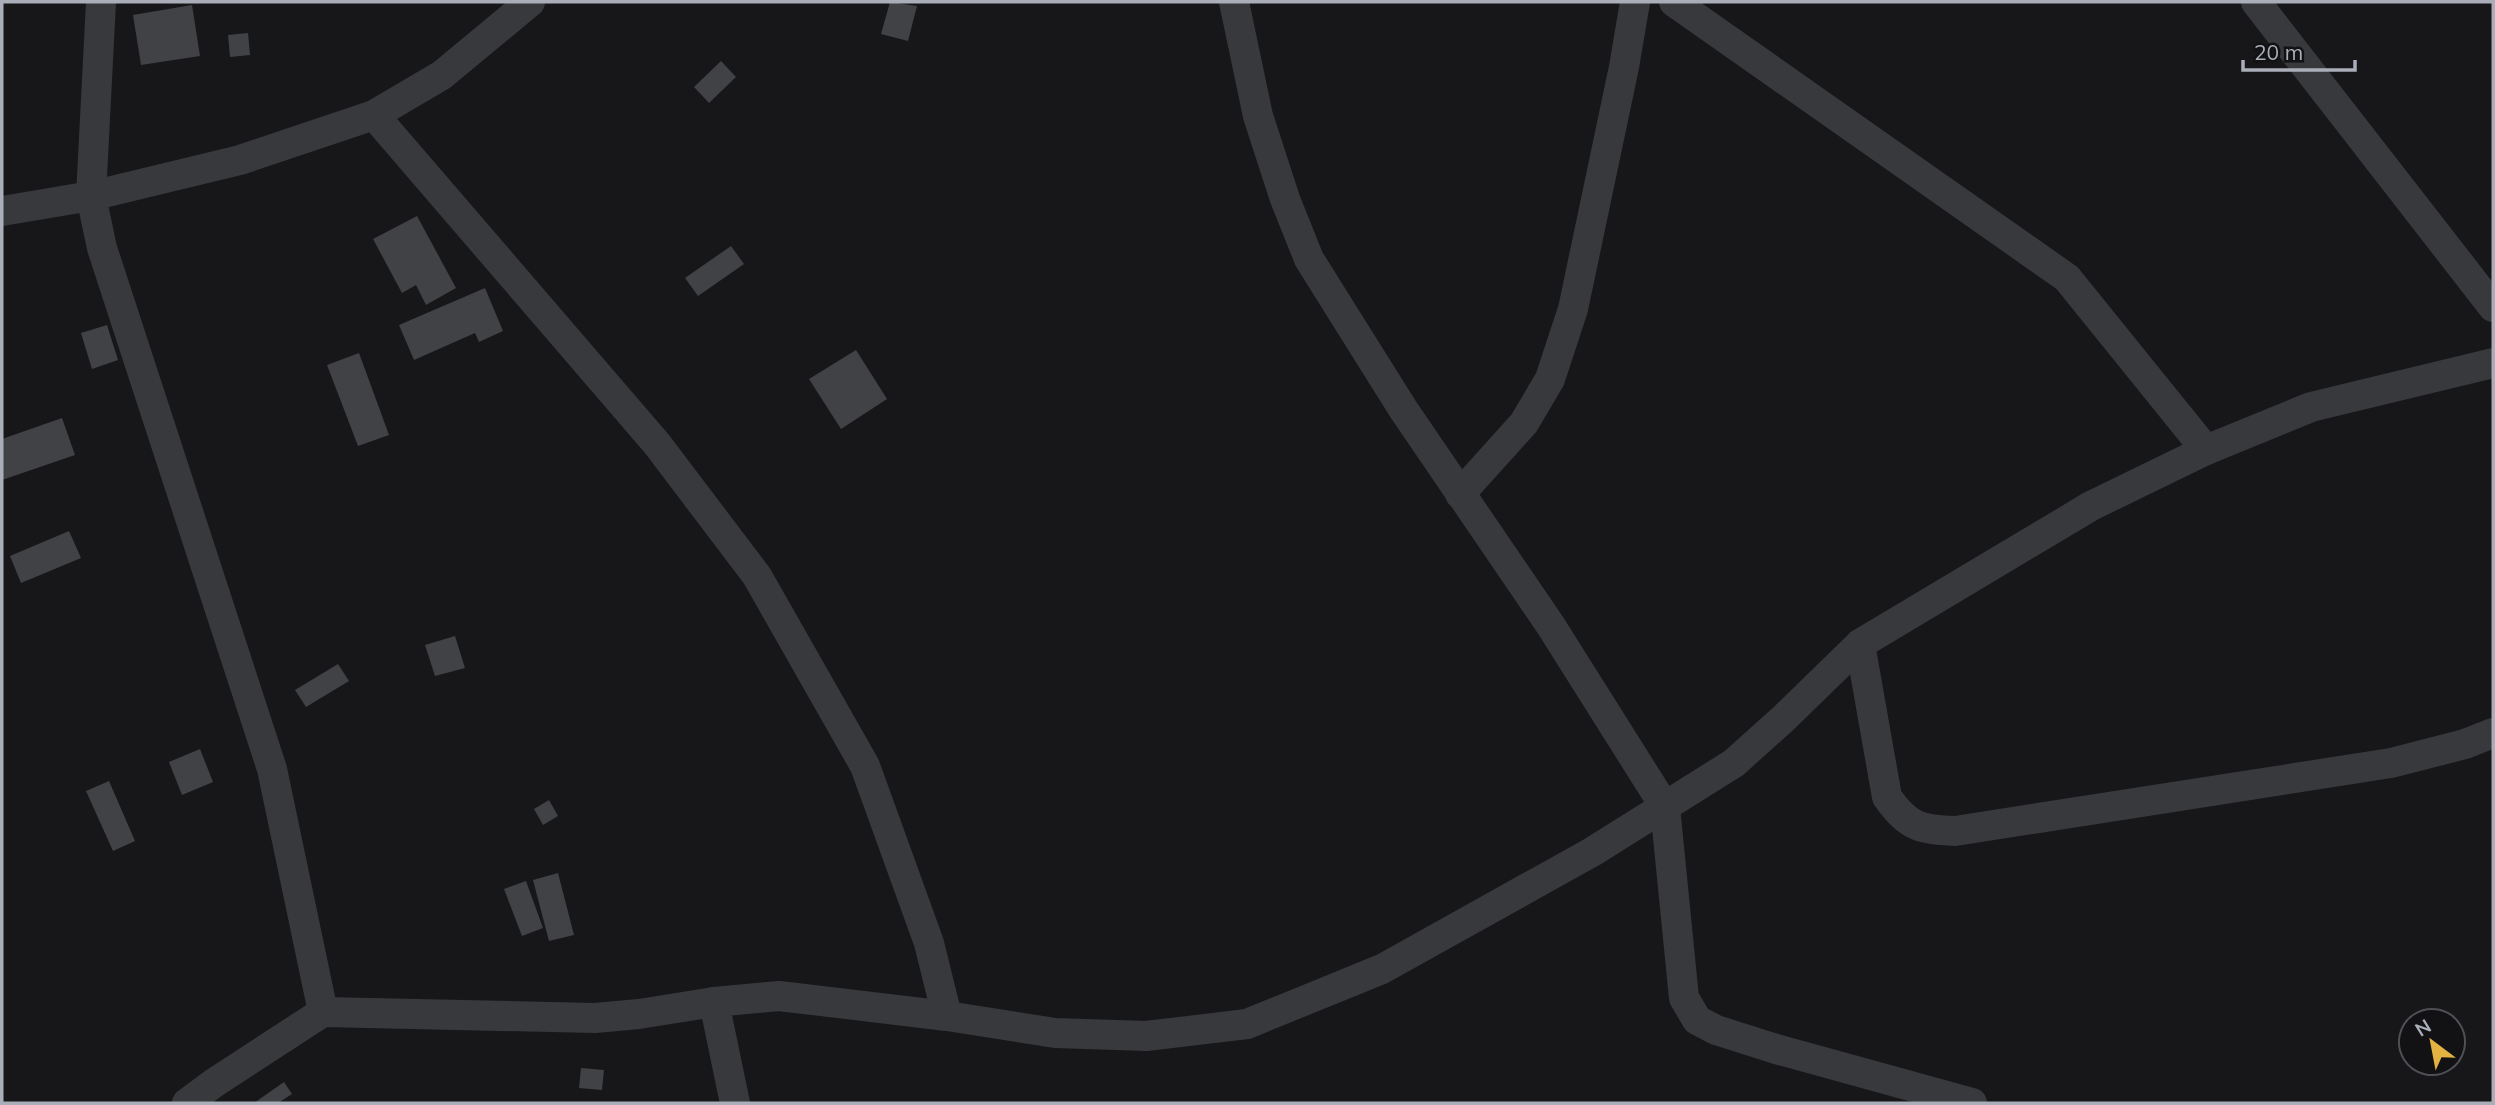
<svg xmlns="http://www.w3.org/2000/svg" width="2495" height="1105" font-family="Mulish,sans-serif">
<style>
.building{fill:#414246}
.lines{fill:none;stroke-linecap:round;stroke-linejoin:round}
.minor{stroke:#38393d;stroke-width:30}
</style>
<rect width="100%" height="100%" fill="#171719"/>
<g class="building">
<path d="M890,2L917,6L908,41L881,34Z"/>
<path d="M192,5L200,56L141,65L133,15Z"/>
<path d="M248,33L250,55L230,57L228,35Z"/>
<path d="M721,61L736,77L709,103L694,87Z"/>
<path d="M417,216L456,288L426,305L416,285L402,293L373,239Z"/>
<path d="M731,246L744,264L698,296L685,278Z"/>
<path d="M485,288L503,331L479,342L475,333L414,360L399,325Z"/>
<path d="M107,325L118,360L92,369L81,333Z"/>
<path d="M856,350L887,399L841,429L809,379Z"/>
<path d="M359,353L389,435L358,446L327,365Z"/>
<path d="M62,418L75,455L2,480V439Z"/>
<path d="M69,531L81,558L21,583L10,556Z"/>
<path d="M455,636L465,668L435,676L425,645Z"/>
<path d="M338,664L349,681L306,707L295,690Z"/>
<path d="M200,749L213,782L182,795L169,762Z"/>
<path d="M109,781L135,841L113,851L86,791Z"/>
<path d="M549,800L558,816L543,825L534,809Z"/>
<path d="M558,873L574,935L549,941L533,880Z"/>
<path d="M526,881L543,928L522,936L504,889Z"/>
<path d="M581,1068L604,1070L602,1090L579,1088Z"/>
<path d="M284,1082L292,1094L278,1103H254Z"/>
</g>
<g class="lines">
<g class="minor">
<path d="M101,2L91,196L102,248L272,769L323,1012"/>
<path d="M1234,2L1258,116L1285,199L1309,259L1403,409L1551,626L1665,807L1684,998L1697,1020L1716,1030L1776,1049L1972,1103"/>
<path d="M1674,2L2067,278L2206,450"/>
<path d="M2256,2L2493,307"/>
<path d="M374,115L657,444L757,576L865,766L929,943L947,1016"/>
<path d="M2,211L91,196L240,160L374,115L442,75L530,2"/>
<path d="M1460,494L1524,423L1550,379L1573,309L1624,67L1635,2"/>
<path d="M1860,644L1887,797C1907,826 1920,830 1955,831L2391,763L2465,744L2493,733"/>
<path d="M714,1002L735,1103"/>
<path d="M187,1103L214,1083L323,1012L595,1018L639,1014L714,1002L779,996L947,1016L1055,1033L1146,1036L1247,1024L1382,969L1592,852L1734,763L1783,719L1860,644L2091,506L2206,450L2311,407L2493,363"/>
</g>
</g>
<rect width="2495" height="1105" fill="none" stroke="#aaaeb8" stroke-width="7"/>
<g transform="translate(2432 1042) rotate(328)"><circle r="33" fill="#121214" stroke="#4f5056" stroke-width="2"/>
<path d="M0-5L12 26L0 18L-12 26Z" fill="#e4b243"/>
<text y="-10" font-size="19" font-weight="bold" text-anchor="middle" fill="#aaaeb8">N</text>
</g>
<path d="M2243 60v10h112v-10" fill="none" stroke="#aaaeb8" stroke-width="3.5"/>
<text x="2254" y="60" font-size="21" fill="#aaaeb8" stroke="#121214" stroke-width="5" paint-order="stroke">20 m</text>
</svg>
